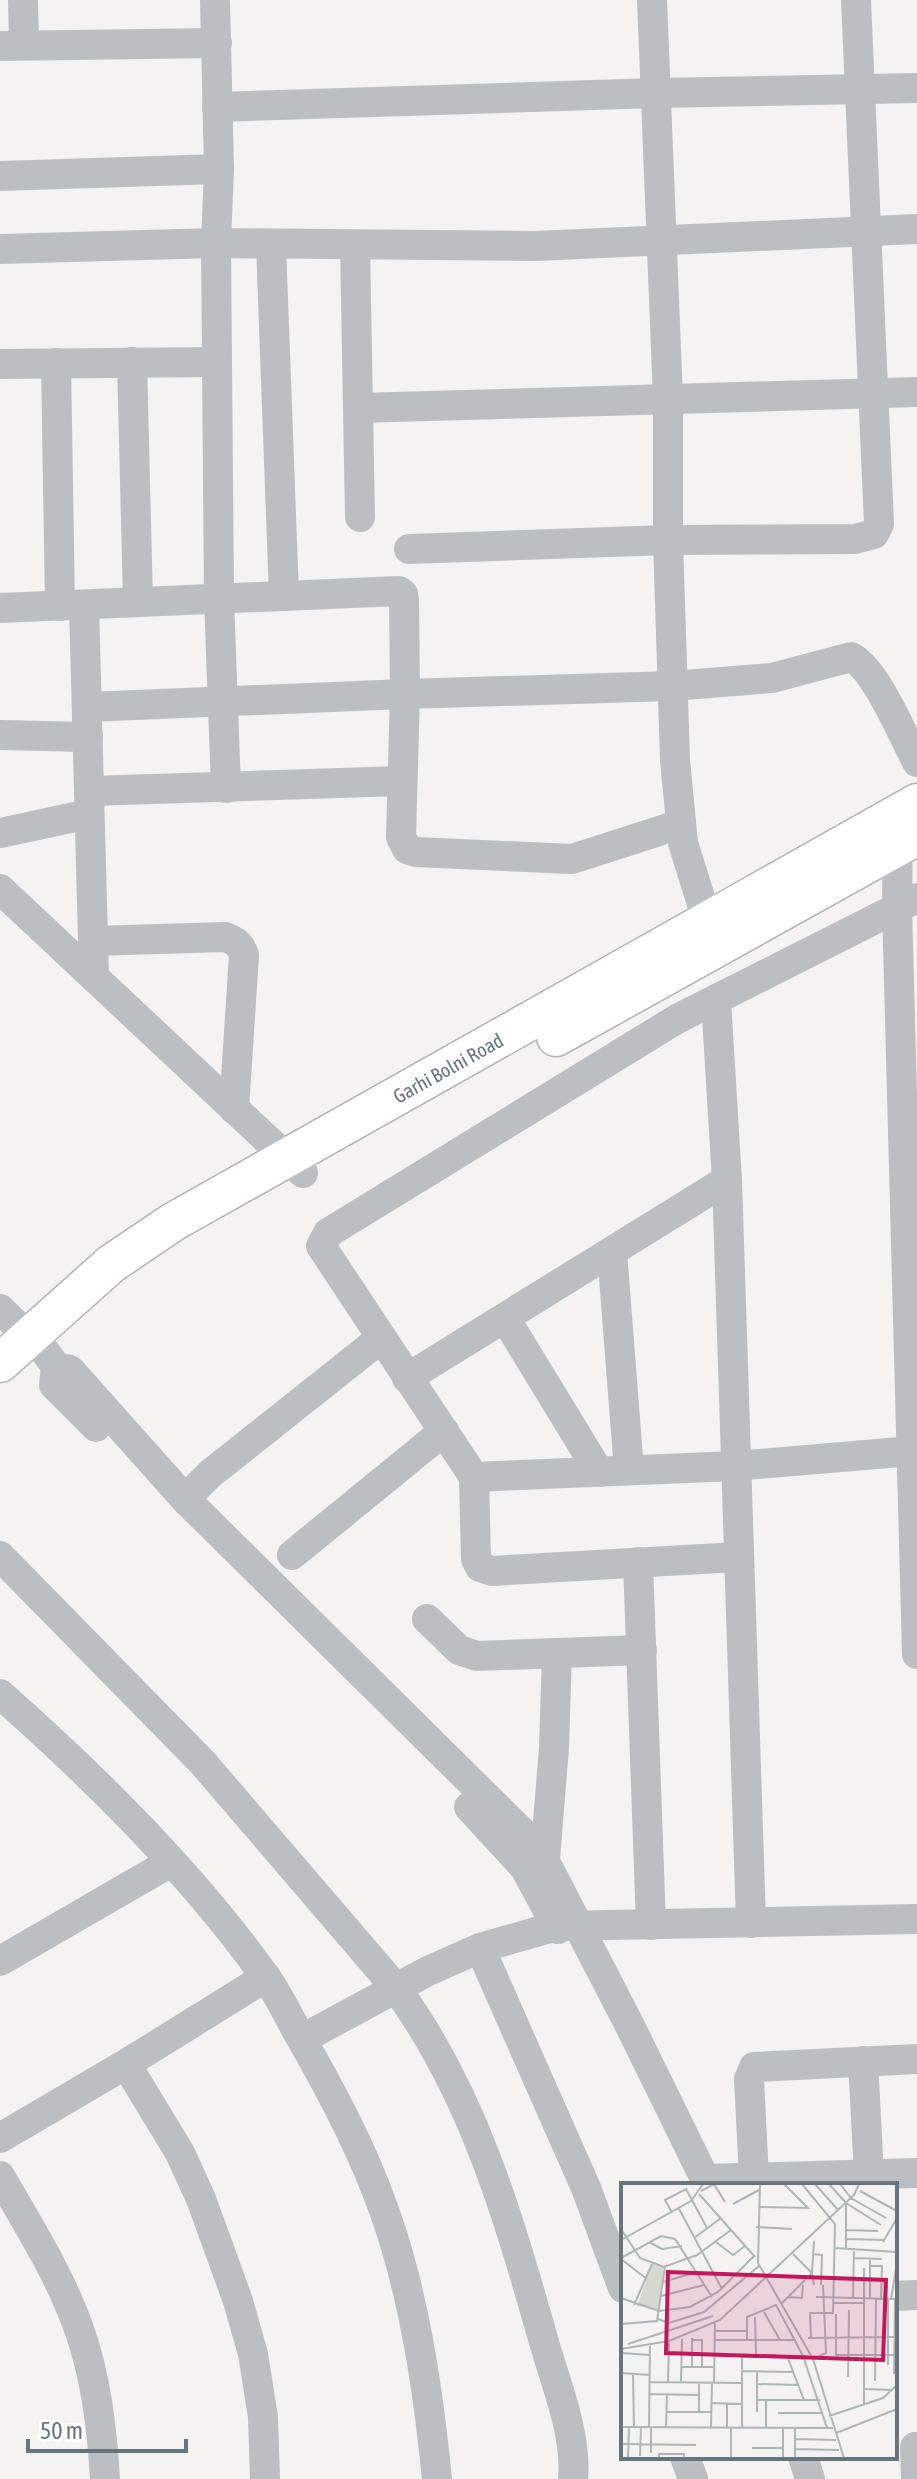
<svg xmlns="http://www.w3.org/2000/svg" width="917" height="2479" font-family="'Asap Condensed',sans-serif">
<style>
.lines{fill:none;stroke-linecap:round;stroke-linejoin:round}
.major-casing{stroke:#afb3b6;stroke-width:41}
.minor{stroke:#bbbfc1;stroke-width:30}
.major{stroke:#fff;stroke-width:38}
.labels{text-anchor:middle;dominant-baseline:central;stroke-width:8;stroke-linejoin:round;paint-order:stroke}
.street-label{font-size:20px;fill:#67757d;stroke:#fff}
.inset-road{fill:none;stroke:#afb6b8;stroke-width:2}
.view{fill:#c2185b;fill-opacity:0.15;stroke:#c2185b;stroke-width:4}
.inset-edge{fill:none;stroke:#67757d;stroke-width:4}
</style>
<rect width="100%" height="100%" fill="#f4f3f1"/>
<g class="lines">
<defs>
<g id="major">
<path d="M556,1037L917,836"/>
<path d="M0,1363L111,1264L173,1222L917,803"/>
</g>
</defs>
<use href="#major" class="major-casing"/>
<g class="minor">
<path d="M23,0L24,45"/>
<path d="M215,0L219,169L216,243L219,599L226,788"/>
<path d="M652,0L668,399V540L675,760L683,843L714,942"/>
<path d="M0,46L217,43"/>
<path d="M217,107L656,93L917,88"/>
<path d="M0,176L219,169"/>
<path d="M271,245L284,596"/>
<path d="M355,245L360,517"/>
<path d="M0,249L216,243L535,246L917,229"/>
<path d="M132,362L138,602"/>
<path d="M56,363L60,606"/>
<path d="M0,364L217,362"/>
<path d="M358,408L917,392"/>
<path d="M409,549L668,540L855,539L874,534L879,524L856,0"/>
<path d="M84,605L94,977"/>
<path d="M0,608L399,591L403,594L404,600L405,694L401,837L407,849L416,852L572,859L681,824"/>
<path d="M87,707L405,694L672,686L772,678L851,657C876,669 903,736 917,762"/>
<path d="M0,735L88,737"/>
<path d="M89,791L402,781"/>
<path d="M898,828L897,907L917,1654"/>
<path d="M0,833L89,814"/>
<path d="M0,889L303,1173"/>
<path d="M93,941L225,937C236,941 240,944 244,955L234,1109"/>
<path d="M716,1000L727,1180L751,1923"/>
<path d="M612,1252L629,1470"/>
<path d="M0,1309L47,1354L56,1367L70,1370L185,1499L538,1848L631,2028L708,2185"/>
<path d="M505,1318L599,1472"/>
<path d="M56,1367L54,1385L96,1427"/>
<path d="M407,1378L727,1180"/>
<path d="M474,1477L735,1466L912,1451"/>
<path d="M185,1499L210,1474L380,1339"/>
<path d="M292,1555L444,1431"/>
<path d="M0,1556L203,1763L396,1988C474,2095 508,2216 544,2342C556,2385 577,2434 573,2479"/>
<path d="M737,1557L492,1571L480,1567L476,1559L474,1477L321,1246L328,1233L677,1019L917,898"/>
<path d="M638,1562L651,1925"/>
<path d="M427,1619L459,1650L477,1656L642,1650"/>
<path d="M0,1694C93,1776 193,1875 265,1976C278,1993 287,2014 298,2033C331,2090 363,2150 385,2213C415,2298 428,2390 437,2479"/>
<path d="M469,1807L525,1868L558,1929"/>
<path d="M545,1859L554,1748L557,1653"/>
<path d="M480,1948L586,2188L623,2288"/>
<path d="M0,1961L171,1862"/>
<path d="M302,2039L428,1971L480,1948L557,1926L917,1919"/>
<path d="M863,2061L869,2175"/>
<path d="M126,2064L180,2153L201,2199L238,2301L253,2354L263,2417L265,2479"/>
<path d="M0,2138L126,2064L266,1977"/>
<path d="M0,2176C28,2225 60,2275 79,2329C96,2377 102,2428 105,2479"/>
<path d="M754,2178L749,2079L754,2067L917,2059"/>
<path d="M705,2179L917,2173"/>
<path d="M895,2296L917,2295"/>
<path d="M915,2447L916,2479"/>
<path d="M685,2457L693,2479"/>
<path d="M803,2457L810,2479"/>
</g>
<use href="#major" class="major"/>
</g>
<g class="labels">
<g class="street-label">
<text transform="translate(448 1068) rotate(-29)">Garhi Bolni Road</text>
</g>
</g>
<g transform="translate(621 2183)">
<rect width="276" height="276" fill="#f4f3f1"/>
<path d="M31,81L43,83L38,126L16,123Z" fill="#d4d8d0"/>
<path class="inset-road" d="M139,1L137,80L192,176L223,275M181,1L214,41L212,130H189L190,154M194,1L217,27M208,1L225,20L260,42M219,1L230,15L265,35M80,8L93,1L104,19M239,8L276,28M78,11L134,74M225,20V65M112,21L138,7M57,24L101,106M138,24L187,25L163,1M50,28L44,17L65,6L86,45M135,44L171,46M0,46L19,75L43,84L76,72L110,47M225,47L257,48M73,55L100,35M225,56L263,57M0,57L70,18L82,1M28,59L41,66L61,63M95,59L112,72L124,63M262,59L276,35M214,65L276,69M172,71L191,90L193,102M192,71L201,72L200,102M0,75L40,53L54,56L91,114M233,75L261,76M0,76L26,96M249,83H261L260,116M243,85V222M42,99L76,89M40,113L83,102M167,114L181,115L182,102M195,114L274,116L273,191M0,115L38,128L69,124L97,109L133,73M232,115L233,65M249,116V76M270,116L276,80M161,120L191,90L193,58M212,120H242M13,122L31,81M143,129L159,157M215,131V172H275M134,134L135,173M37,136L48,140L83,129L138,83M0,141L36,138L44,84M94,148H126M187,155L275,154M71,157H81V183M94,157H175M126,157V134L155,122L182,173L206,245M7,161L92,133M0,166L48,158L99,137L233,12L238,1M0,170L29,172M94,172L186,173M166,173L183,217M192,176L205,170L202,102M267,182V116M71,183V155M61,184H94M121,188L173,189M136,188V229M0,190L29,192M12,191L13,244M227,194L228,127M60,198L61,156M254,198L255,116M29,199L121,200M47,199L48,160M78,199V229M93,199L94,138M136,201L178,202M242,206L271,207M28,211L78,212M136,217H199M90,220L121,221M106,220V245M46,229H90M157,230H202M208,233L262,215L276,202M0,244L212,245M28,244L29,163M45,244L46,211M90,245L91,199M121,245V172M145,245V217M215,250L276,226M174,256L215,257M0,261L75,262M131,265H162M174,266L218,267M30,270V244M19,273L20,244M7,275L8,244M38,275V271H63V275M73,275H98M110,275V245M162,275V245M174,275V245"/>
<path class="view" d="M47,89L265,97L262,177L45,170Z"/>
<rect width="276" height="276" class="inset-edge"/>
</g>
<path d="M28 2439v12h158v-12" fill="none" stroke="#67757d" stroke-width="4"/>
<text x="40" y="2439" font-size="24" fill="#67757d" stroke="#ffffff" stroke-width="6" paint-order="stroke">50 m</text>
</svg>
